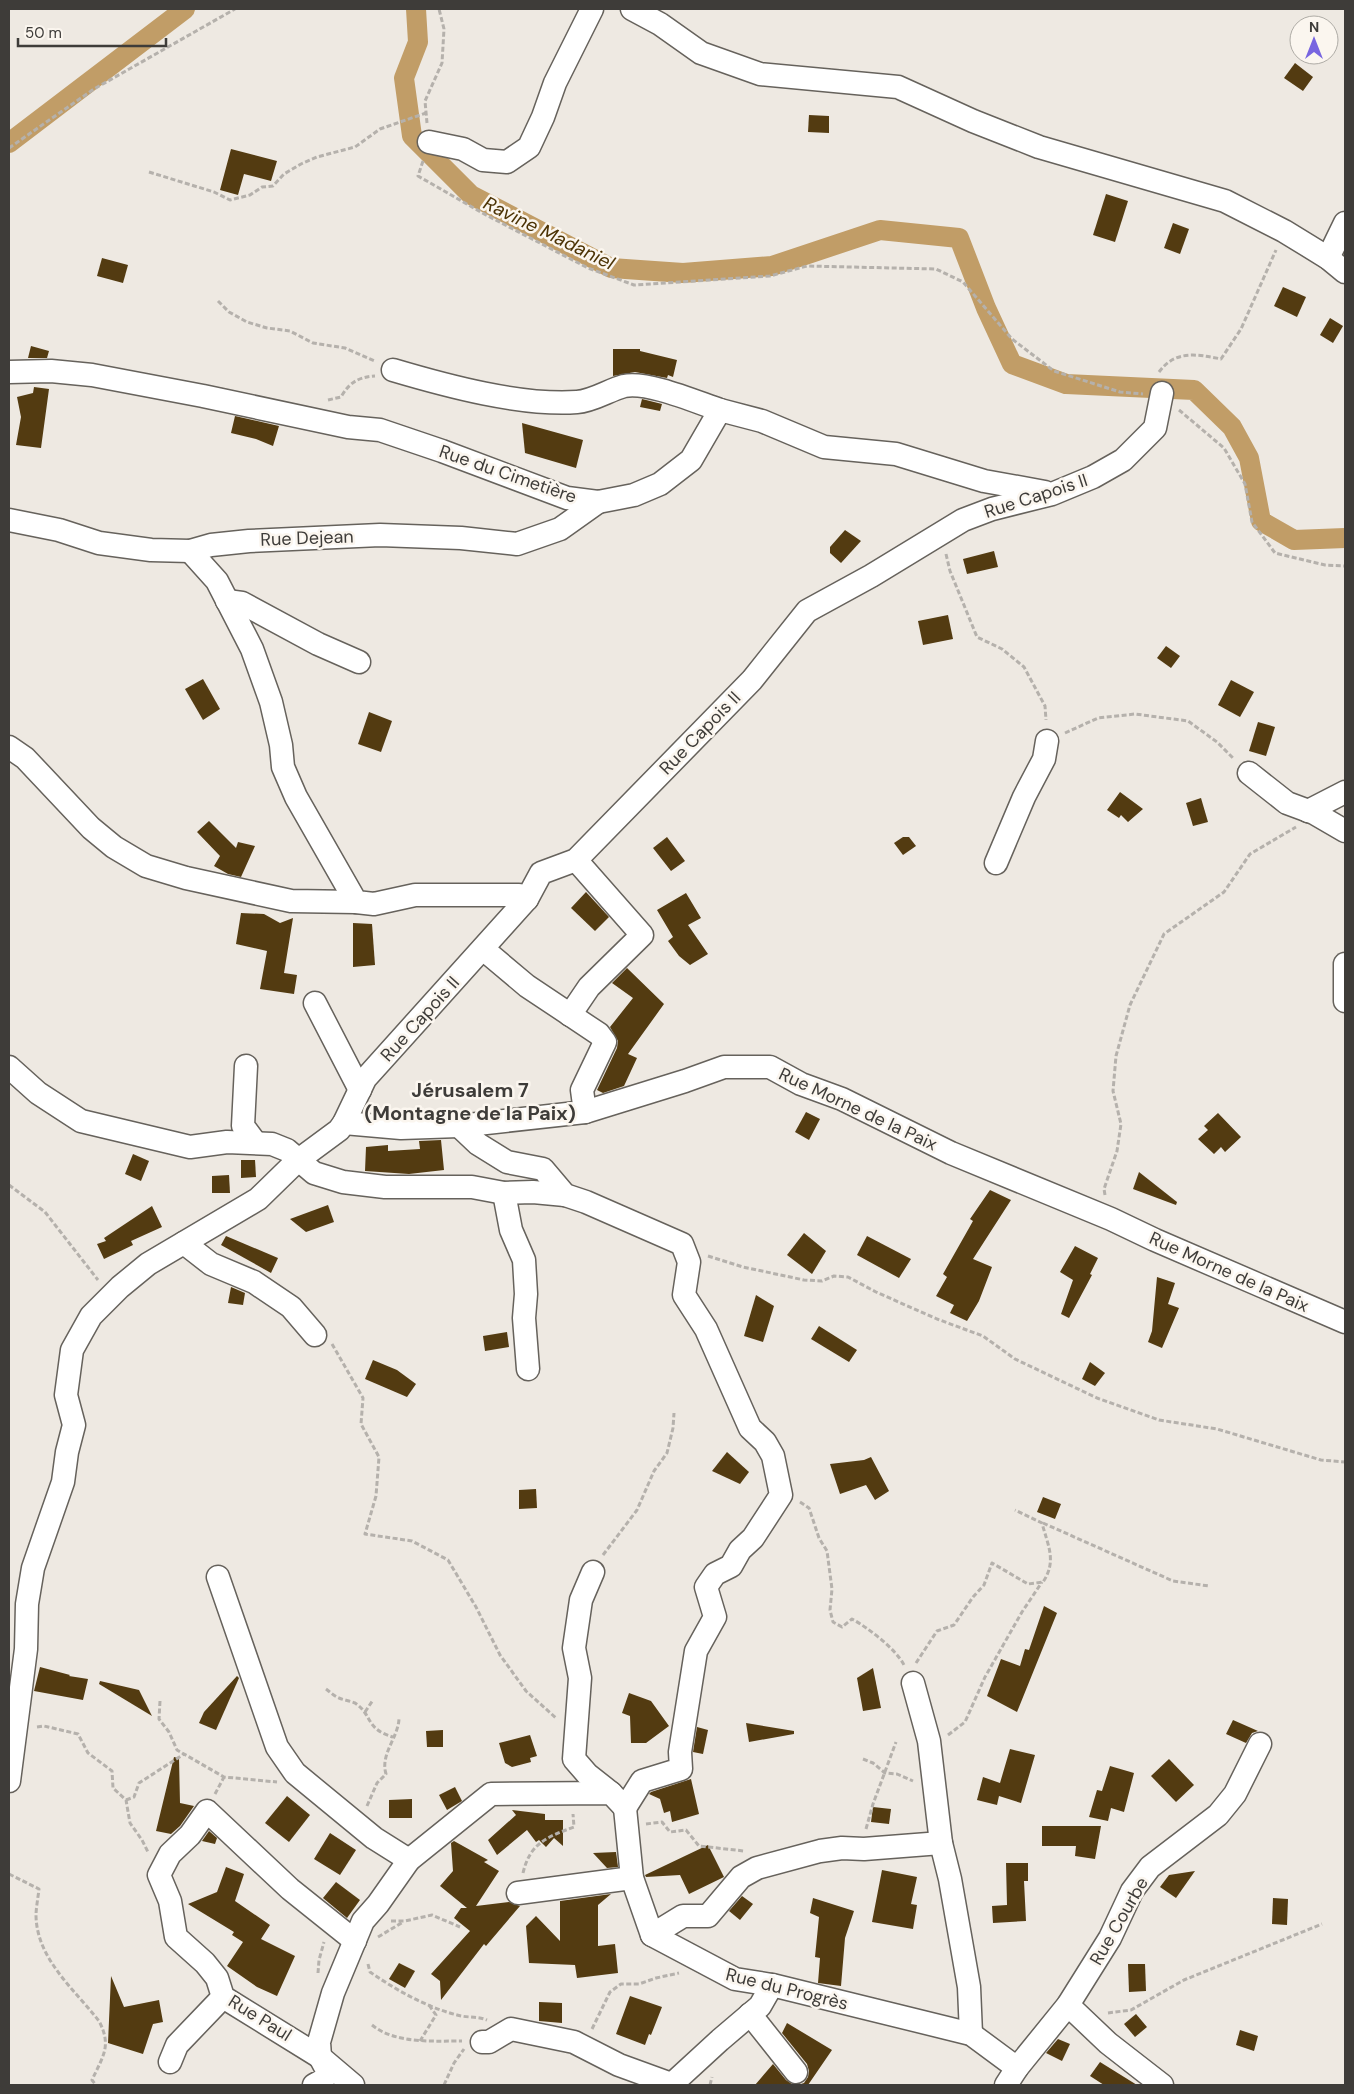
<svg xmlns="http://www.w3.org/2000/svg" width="1354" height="2094" font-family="'DM Sans',sans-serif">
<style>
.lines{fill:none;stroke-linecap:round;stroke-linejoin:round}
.canal{stroke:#c19d67;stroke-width:20}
.building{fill:#533b11}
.minor-casing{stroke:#66625c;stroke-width:25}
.path{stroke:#b5b1ac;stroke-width:3;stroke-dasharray:5 2.5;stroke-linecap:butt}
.minor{stroke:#fff;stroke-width:22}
.labels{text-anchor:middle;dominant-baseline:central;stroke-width:5;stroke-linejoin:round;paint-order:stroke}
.street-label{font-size:18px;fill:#3e3c39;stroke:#fbf6ef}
.water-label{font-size:19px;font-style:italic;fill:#4d3406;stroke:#fbf6ef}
.quarter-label{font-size:20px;font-weight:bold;fill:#3e3c39;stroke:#fbf6ef}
</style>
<rect width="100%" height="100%" fill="#eee9e2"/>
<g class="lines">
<g class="canal">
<path d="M416,9L418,42L404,78L412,136L471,195L611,268L683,273L772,266L880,230L959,238L986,308L1012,364L1066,384L1194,390L1232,427L1249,458L1261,521L1294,540L1345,538"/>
<path d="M9,143L185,9"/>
</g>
</g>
<g class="building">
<path d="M1295,63L1313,77L1303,91L1284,78Z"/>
<path d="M809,115L829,116V133L808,132Z"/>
<path d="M231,149L277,161L271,181L244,174L238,195L220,190Z"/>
<path d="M1106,194L1128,201L1115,242L1093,235Z"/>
<path d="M1173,223L1189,229L1180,254L1164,248Z"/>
<path d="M102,258L128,265L123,283L97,276Z"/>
<path d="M1283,287L1306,297L1297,317L1274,306Z"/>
<path d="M1330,318L1343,326L1333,343L1320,335Z"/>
<path d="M31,346L49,351L47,358H28Z"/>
<path d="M613,349H640V351L677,360L673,377L668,375L667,378L635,372L613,376Z"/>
<path d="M34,387L49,389L41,448L16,445L21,417L17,397L33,393Z"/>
<path d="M642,399L662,404L660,411L640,407Z"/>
<path d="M235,416L279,426L273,446L256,439L231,433Z"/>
<path d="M522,423L583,440L576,468L525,453Z"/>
<path d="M845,530L861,541L841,563L830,553V547Z"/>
<path d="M994,551L998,567L967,574L963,559Z"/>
<path d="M948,615L953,639L923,645L918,621Z"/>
<path d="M1166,646L1180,656L1171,668L1157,658Z"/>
<path d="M203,679L220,709L203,720L185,689Z"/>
<path d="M1231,680L1254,692L1240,717L1218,705Z"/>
<path d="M369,712L392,721L381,752L358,744Z"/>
<path d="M1258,722L1275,727L1266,756L1249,751Z"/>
<path d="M1120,792L1143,809L1128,822L1121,815L1119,818L1107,810Z"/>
<path d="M1201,798L1208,822L1193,826L1186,803Z"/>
<path d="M209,821L236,848L238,842L255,846L241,877L228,874L214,866L220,856L197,832Z"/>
<path d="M667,837L685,861L671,871L653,848Z"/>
<path d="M903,837H909L916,846L903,855L894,843Z"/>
<path d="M586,892L609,917L595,931L571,908Z"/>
<path d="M686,893L701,918L688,925L708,954L690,965L679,956L668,941L673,937L657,910Z"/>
<path d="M241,913L264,914L280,923L293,918L284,973L297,975L294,994L260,989L267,951L236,944Z"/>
<path d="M353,923L372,924L375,965L353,967Z"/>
<path d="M627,968L664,1004L628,1054L637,1058L624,1086L603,1093L597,1090L617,1048L618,1041L610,1027L633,998L612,983Z"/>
<path d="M806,1112L820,1119L809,1140L795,1132Z"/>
<path d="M1218,1113L1241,1137L1225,1152L1221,1147L1214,1154L1198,1139L1208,1130L1204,1126Z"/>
<path d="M441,1140L444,1170L409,1174L365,1171L366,1147L388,1145V1151L420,1149L419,1141Z"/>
<path d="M133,1154L149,1161L141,1181L125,1174Z"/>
<path d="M241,1160H255L256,1177L241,1178Z"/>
<path d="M1139,1172L1177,1202L1176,1205L1133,1189Z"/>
<path d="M229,1175L230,1193H212V1176Z"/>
<path d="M990,1190L1011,1200L973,1259L992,1267L979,1301L967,1321L950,1313L954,1305L936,1296L947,1277L943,1274L973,1221L970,1219Z"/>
<path d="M328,1205L334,1222L306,1232L290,1219Z"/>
<path d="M152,1206L162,1227L131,1241L133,1245L104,1259L97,1244L106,1241L104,1238Z"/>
<path d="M804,1233L826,1251L812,1274L787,1255Z"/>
<path d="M226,1236L278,1258L271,1273L221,1245Z"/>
<path d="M867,1236L911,1259L899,1278L857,1255Z"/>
<path d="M1075,1246L1098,1258L1090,1274L1092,1275L1069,1318L1061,1314L1073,1280L1060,1272Z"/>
<path d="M1157,1277L1175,1283L1168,1304L1179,1308L1162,1348L1148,1342L1152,1331Z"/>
<path d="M231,1287L245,1293L243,1305L228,1303Z"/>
<path d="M756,1295L774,1306L763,1342L744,1336Z"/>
<path d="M819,1326L857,1350L849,1362L811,1339Z"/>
<path d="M507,1332L509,1347L485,1351L483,1336Z"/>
<path d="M373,1360L397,1370L416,1384L407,1397L365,1379Z"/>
<path d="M1090,1362L1105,1373L1095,1386L1082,1379Z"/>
<path d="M727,1452L749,1472L740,1484L712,1471Z"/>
<path d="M871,1457L889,1491L875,1500L866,1485L840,1494L830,1464L864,1460Z"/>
<path d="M536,1489L537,1508L519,1509V1490Z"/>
<path d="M1043,1497L1061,1504L1055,1519L1037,1512Z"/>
<path d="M1044,1606L1057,1613L1017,1712L987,1696L1001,1659L1020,1666L1025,1649L1029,1650Z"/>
<path d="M40,1667L70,1675L69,1676L88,1679L83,1700L34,1691Z"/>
<path d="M873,1668L881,1708L863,1711L857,1678Z"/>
<path d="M237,1676L239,1678L216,1730L199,1723L204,1712Z"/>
<path d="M100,1681L139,1690L152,1716L99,1684Z"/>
<path d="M629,1693L651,1701L669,1726L646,1743H631L630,1716L622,1713Z"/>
<path d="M1233,1720L1258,1731L1252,1733L1246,1743L1226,1734Z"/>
<path d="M746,1723L794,1731V1734L749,1742Z"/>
<path d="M697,1727L708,1730L703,1754L693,1752Z"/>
<path d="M443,1730V1747H427L426,1731Z"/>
<path d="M530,1735L537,1756L530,1758L531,1762L512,1767L505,1763L499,1743Z"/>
<path d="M1010,1749L1035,1755L1021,1803L999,1796L997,1805L977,1800L983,1777L1000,1783Z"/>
<path d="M174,1757L179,1758L180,1803L194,1806L180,1826L171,1834L156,1831Z"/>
<path d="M1169,1759L1194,1785L1176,1802L1151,1776Z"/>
<path d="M1110,1766L1134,1773L1124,1812L1111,1808L1108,1821L1089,1817L1097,1790L1102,1791Z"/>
<path d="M691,1779L699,1814L672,1822L670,1811L664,1813L660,1799L649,1794L651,1792Z"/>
<path d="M455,1787L462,1801L447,1810L439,1795Z"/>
<path d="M287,1796L310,1815L289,1842L265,1823Z"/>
<path d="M412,1799V1818H389V1800Z"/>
<path d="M873,1807L891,1809L889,1824L871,1822Z"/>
<path d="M512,1810L545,1814V1820H563V1846L554,1838L546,1847L539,1840L536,1842L527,1830L497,1855L488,1840L516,1815Z"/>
<path d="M1042,1826H1101L1095,1859L1075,1856L1076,1846H1042Z"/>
<path d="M209,1831L217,1838L215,1844L202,1841Z"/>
<path d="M330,1833L356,1850L340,1875L314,1859Z"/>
<path d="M454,1841L488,1860L484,1862L499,1871L476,1906L509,1902L520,1906L486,1946L484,1944L441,2000L440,1981L431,1974L470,1931L454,1918L461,1908H467L440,1886L453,1871L451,1843Z"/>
<path d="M708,1845L724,1877L689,1894L680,1875L646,1877L645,1875Z"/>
<path d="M616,1852L618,1867L607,1868L593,1853Z"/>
<path d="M1006,1863H1028V1881H1024L1026,1921L993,1923L992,1906L1007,1905Z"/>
<path d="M226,1867L244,1874L235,1901L270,1925L261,1939L295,1956L277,1996L257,1987L227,1966L243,1942L232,1935L234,1932L188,1904L217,1892Z"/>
<path d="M882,1870L917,1877L911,1904L917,1905L913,1929L872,1922Z"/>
<path d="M1195,1871L1176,1898L1160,1887L1169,1875Z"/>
<path d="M336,1882L360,1900L347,1918L323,1898Z"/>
<path d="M611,1894L598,1905V1946L615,1944L618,1973L577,1978L575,1965L529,1963L526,1926L536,1916L560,1941V1901Z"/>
<path d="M742,1896L753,1904L740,1920L729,1911Z"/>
<path d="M813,1898L854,1911L845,1938L841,1986L818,1983L820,1958L815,1957L819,1917L810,1913Z"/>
<path d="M1273,1898L1288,1899L1287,1925L1272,1924Z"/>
<path d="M399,1963L415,1971L405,1988L389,1979Z"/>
<path d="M1128,1964H1145L1146,1991L1129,1992Z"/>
<path d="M111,1976L124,2007L159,2000L163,2022L153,2024L143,2054L108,2043Z"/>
<path d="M630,1996L662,2007L651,2035L649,2034L645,2045L616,2034Z"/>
<path d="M539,2002L562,2003V2023L539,2021Z"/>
<path d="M1136,2014L1147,2027L1135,2037L1124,2024Z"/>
<path d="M787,2023L832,2050L808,2085H755L773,2064L786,2080L792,2084L798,2085L804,2083L808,2077L809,2071L807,2064L782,2033Z"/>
<path d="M1240,2030L1258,2036L1254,2051L1236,2045Z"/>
<path d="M1058,2039L1070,2044L1062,2061L1046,2053Z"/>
<path d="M1100,2062L1137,2085H1104L1090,2076Z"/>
</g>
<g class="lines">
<defs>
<g id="minor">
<path d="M632,9L660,24L701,53L760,74L898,87L973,121L1039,147L1225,201L1284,231L1328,258L1345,272"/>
<path d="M429,142L463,149L483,160L507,162L529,147L543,117L555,83L592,9"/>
<path d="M1328,258L1345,223"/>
<path d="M393,370C447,386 521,406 577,402C593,401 609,390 624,386C648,381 696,402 720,410"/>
<path d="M9,372L51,371L92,375L203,396L348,427L380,430L442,451L567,498L598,502L634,495L660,484L691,460L720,410L762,421L824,447L896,454L984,481L1045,492"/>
<path d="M9,520L59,530L99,543L151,550L190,551L211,545L249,541L380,535L461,538L517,544L560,529L598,502"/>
<path d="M190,551L217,581L252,649L271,702L281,745L283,767L296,797L356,902L374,904L415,895H519L527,899"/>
<path d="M227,601L242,603L318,644L359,662"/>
<path d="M9,747L25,758L91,828L114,847L146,866L186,878L291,901L356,902"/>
<path d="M1249,773L1287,803L1314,813L1345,831"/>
<path d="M1308,811L1345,792"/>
<path d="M996,863L1024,797L1044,759L1047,741"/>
<path d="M483,949L527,986L599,1034L605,1042L582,1090L585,1112"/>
<path d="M1345,964V1001"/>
<path d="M315,1003L360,1090"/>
<path d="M570,1015L589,987L642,935L576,860"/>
<path d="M246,1066L243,1126L255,1142"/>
<path d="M9,1067L38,1093L81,1121L190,1147L227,1142L272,1144L287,1150L314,1173L343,1182L385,1187H472L504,1193L533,1192L565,1195"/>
<path d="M344,1123L401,1128L459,1126L585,1112L685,1081L724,1067H770L801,1084L842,1099L951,1153L1111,1219L1155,1240L1345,1322"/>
<path d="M504,1193L511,1230L524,1260L526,1294L524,1318L528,1369"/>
<path d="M184,1243L211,1264L254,1282L291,1307L315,1335"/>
<path d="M593,1572L581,1600L574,1648L580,1678L574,1759L587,1774L611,1793"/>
<path d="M218,1577L277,1747L295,1773L374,1838L409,1860"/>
<path d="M913,1683L929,1741L941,1843L950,1879L969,1987L971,2034"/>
<path d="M9,1781L26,1649L27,1604L33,1568L63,1482L67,1452L74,1425L66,1395L72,1350L91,1316L120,1287L148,1264L258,1199L297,1161L339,1130L344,1123L365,1079L527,899L541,873L576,860L752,680L807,611L871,576L963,520L992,509L1052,494L1093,477L1123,460L1155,428L1162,393"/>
<path d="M625,1808L632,1878L652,1935L735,1979L772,1985L971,2034L1017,2068"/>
<path d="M518,1893L632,1878"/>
<path d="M652,1935L683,1916H708L741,1877L757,1868L820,1851L842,1848L864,1849L941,1843"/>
<path d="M1068,2005L1108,2043L1162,2085"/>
<path d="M750,2014L796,2072"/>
<path d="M482,2042H489L511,2029L574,2042L619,2065L674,2085"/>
<path d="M170,2062L177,2045L223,1997"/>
<path d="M314,2085L323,2080L328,2072L320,2057L319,2042L333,1993L363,1921L378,1904L409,1860L491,1794L611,1793L625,1808L642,1781L681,1769L680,1752L696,1651L715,1617L706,1587L715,1574L731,1566L740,1550L753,1538L781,1495L773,1456L765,1442L750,1428L706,1329L684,1295L689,1262L682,1244L586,1202L565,1195L543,1169L507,1162L478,1144L459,1126"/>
<path d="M353,2085L320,2057L223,1997L217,1978L205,1963L176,1937L170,1901L159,1875L170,1854L190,1835L207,1811L290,1889L355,1941"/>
<path d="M671,2085L720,2040L760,2006L772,1985"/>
<path d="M1006,2085L1017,2068L1068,2005L1110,1938L1132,1891L1150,1867L1218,1815L1235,1794L1260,1744"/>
</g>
</defs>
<use href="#minor" class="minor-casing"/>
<g class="path">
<path d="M427,123L425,101L442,63L444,29L439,9"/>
<path d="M9,148L94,89L235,9"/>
<path d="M423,161L418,176L486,215L588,268L634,285L770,276L807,266L936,269L963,282L1012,339L1054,371L1120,392L1143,394"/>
<path d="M149,172L214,192L230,200L250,195L262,187L273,186L284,174L301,164L317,157L355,147L380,129L426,113"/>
<path d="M218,301L229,312L247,322L267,328L290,331L313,343L345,348L375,361"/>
<path d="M1159,372C1175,350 1197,354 1221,359L1241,329L1276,250"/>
<path d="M328,400L341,397C349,383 358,377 375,376"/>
<path d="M1179,410L1224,448L1245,484L1252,522L1275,553L1325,565L1345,566"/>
<path d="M946,554L950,571L977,637L1002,649L1024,667L1045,706L1046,720"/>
<path d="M1065,733L1098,718L1135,714L1188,721L1217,742L1234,759"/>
<path d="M9,1185L45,1212L98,1280"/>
<path d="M1105,1195L1104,1189L1117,1151L1121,1124L1113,1091L1116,1056L1130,1005L1164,934L1224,892L1250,854L1296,827"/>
<path d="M708,1256L743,1267L804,1280L822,1281L834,1276L848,1277L876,1292L937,1319L983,1336L1015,1359L1097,1398L1159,1420L1217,1429L1321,1460L1345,1462"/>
<path d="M332,1344L363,1398L361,1424L379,1457L376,1496L365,1534L412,1541L448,1560L476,1607L500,1655L526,1691L556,1718"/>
<path d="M800,1502L809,1508L819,1538L827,1551L832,1589L830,1610L833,1622L842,1627L852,1619C867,1627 896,1649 904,1665"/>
<path d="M1043,1523L1173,1581L1209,1586"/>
<path d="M603,1555L637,1510L654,1471L667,1453L673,1428L674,1413"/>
<path d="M916,1663L937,1631L954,1625L973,1597L984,1585L992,1563L1028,1584L1043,1582C1057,1561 1048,1546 1042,1523L1015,1510"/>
<path d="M326,1689C330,1692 334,1696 339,1698C344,1700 350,1701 355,1703C373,1715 365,1729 393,1737"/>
<path d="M160,1701L159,1719L169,1732L177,1750L224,1777L277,1782"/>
<path d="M365,1712L373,1700"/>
<path d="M37,1727L44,1726L78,1734L88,1753L112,1771L113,1788L126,1800L130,1823L142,1840L148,1852"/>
<path d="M948,1735L965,1722L985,1677L1022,1612L1042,1582"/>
<path d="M863,1759L873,1763L885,1773L897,1774L913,1781"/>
<path d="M215,1794L224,1777"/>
<path d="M126,1800L134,1797L139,1783L184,1754"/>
<path d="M367,1806L377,1783L386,1774C380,1754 398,1738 399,1719"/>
<path d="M646,1824L662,1822L670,1832L686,1830L699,1846L744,1851"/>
<path d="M866,1829L873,1804L896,1742"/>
<path d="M523,1873C530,1843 547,1837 574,1827L573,1814"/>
<path d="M9,1874L39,1889C38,1898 36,1908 36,1916C37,1959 74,1989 99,2021C112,2046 103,2056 92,2080L95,2084"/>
<path d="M391,1921H405L432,1915L460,1927"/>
<path d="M378,1937L403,1922"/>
<path d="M368,1964L370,1972C396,1990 426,2007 457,2015C467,2018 477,2016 487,2020"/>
<path d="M318,1973L319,1960L324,1942"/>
<path d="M1108,2013L1131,2010L1184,1980L1322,1924"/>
<path d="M372,2025C395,2044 435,2041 462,2041"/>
<path d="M592,2029L610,1992L621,1984H639L656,1978L679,1973"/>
<path d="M420,2041L436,2015L429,2005"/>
<path d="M444,2085L454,2063L464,2049"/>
<path d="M710,2085L712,2077"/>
</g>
<use href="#minor" class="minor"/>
</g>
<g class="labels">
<g class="street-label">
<text transform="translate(508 474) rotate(19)">Rue du Cimetière</text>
<text transform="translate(1036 496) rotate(-18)">Rue Capois II</text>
<text transform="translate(307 538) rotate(-2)">Rue Dejean</text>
<text transform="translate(700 733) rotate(-46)">Rue Capois II</text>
<text transform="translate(420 1019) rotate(-48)">Rue Capois II</text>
<text transform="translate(858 1109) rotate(25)">Rue Morne de la Paix</text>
<text transform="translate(1229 1272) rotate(24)">Rue Morne de la Paix</text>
<text transform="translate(1119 1921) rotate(-60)">Rue Courbe</text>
<text transform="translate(787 1989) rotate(14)">Rue du Progrès</text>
<text transform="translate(260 2018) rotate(32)">Rue Paul</text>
</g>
<g class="water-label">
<text transform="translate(549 233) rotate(26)">Ravine Madaniel</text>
</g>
<g class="quarter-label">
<text x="470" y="1090">Jérusalem 7<tspan x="470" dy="23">(Montagne de la Paix)</tspan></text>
</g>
</g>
<rect width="1354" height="2094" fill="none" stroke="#3e3c39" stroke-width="20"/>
<g transform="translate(1314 40)"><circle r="24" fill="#fbf6ef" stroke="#afaca6"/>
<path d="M0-4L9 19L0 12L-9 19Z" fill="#7865e0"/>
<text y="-8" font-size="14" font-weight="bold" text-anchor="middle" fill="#3e3c39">N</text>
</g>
<path d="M18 38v8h148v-8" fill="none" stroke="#3e3c39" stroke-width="2.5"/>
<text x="25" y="38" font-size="15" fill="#3e3c39" stroke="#fbf6ef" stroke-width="4" paint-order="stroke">50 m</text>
</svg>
